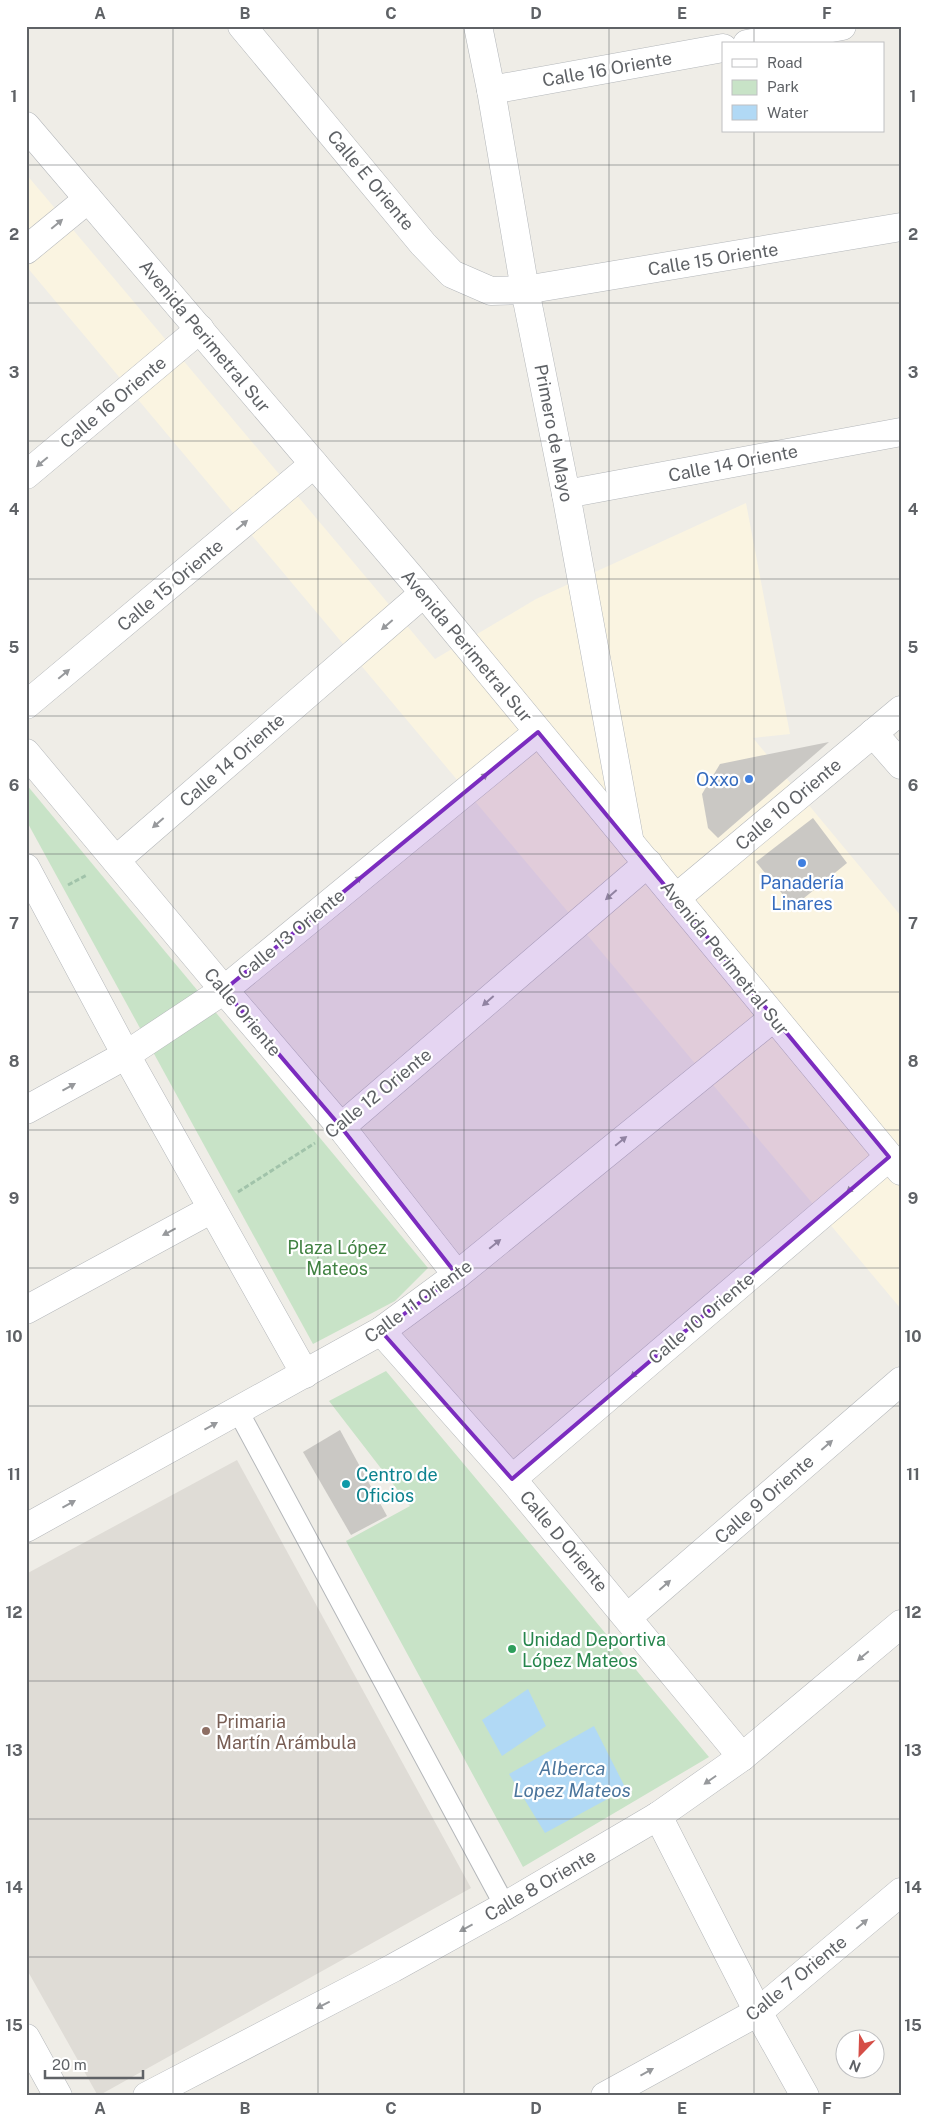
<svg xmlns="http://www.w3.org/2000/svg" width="927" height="2122" font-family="'Public Sans',sans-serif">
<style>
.commercial{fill:#faf4e1}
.education{fill:#dfdcd6}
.green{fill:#c8e3c7}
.water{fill:#b1d9f5}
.building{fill:#cac8c4}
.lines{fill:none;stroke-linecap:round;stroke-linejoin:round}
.service-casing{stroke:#b4b7ba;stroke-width:22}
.minor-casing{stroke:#b4b7ba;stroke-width:29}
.tertiary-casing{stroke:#b4b7ba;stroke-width:29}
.path{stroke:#a1c3aa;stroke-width:3;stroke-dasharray:5 2.5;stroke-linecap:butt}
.service{stroke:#fff;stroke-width:20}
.minor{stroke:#fff;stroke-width:28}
.tertiary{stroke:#fff;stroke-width:28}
.oneway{fill:#97999c}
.marked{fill:#7b2cbf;fill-opacity:0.2;stroke:#7b2cbf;stroke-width:4;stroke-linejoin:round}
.grid{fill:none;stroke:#5f6266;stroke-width:1;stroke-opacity:0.55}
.shop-dot{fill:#3f7fe0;stroke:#fff;stroke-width:2}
.culture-dot{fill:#0f9aa8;stroke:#fff;stroke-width:2}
.leisure-dot{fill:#2e9e5b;stroke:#fff;stroke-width:2}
.education-dot{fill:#8d6e63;stroke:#fff;stroke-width:2}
.labels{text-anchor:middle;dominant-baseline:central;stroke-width:4.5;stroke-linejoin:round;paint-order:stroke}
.street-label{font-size:18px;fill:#5f6266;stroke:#fff}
.shop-label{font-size:18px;fill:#366cbe;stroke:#fff;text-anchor:end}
.park-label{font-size:18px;fill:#418242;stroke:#fff}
.culture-label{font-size:18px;fill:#0d838f;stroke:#fff;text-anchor:start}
.leisure-label{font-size:18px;fill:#27864d;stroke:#fff;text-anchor:start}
.education-label{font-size:18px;fill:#785e54;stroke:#fff;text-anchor:start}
.water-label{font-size:19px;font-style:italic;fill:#4c769d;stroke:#fff}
.neatline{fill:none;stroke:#5f6266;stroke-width:2}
.grid-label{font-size:16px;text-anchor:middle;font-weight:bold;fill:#5f6266}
</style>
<rect width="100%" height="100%" fill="#efede7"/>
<path class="commercial" d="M26,174L435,659L536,599L746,503L790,734L753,738L901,916V1309L26,266Z"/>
<path class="education" d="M237,1460L471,1888L98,2096L26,1968V1574Z"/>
<g class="green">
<path d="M26,784L428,1268L395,1301L313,1344L26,820Z"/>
<path d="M386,1371L709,1757L523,1867L346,1541L410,1506L329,1401Z"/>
</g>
<g class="water">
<path d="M528,1689L546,1726L502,1756L482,1720Z"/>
<path d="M594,1726L626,1789L545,1833L509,1774Z"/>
</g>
<g class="building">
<path d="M829,742L718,838L708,828L702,794L720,764Z"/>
<path d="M813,818L847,863L793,907L756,862Z"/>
<path d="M340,1430L387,1516L351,1535L303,1452Z"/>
</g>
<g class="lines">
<defs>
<path id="service" d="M238,1411L505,1906"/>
<g id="minor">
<path d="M242,26L423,244L452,274L491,291L525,290L901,227"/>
<path d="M747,44L842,26"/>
<path d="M491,90L723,48"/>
<path d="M26,250L88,199"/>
<path d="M26,475L200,329"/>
<path d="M566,494L901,432"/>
<path d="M26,705L314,464"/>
<path d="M873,733L901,765"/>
<path d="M26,753L224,990L341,1127L457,1275"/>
<path d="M116,860L424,593"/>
<path d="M26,868L126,1055L305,1374"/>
<path d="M676,898L901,710"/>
<path d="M26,1110L126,1055L224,990L538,732"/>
<path d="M341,1127L648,863"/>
<path d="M26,1310L212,1209"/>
<path d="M381,1331L512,1479L742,1757"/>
<path d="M512,1479L889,1157"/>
<path d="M26,1528L381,1331L457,1275L773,1018"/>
<path d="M628,1617L901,1381"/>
<path d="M658,1816L758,2012L805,2096"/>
<path d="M26,2038L58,2096"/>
<path d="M147,2096L393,1968L505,1906L658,1816L742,1757L901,1624"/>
<path d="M605,2096L758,2012L901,1892"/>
</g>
<g id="tertiary">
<path d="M478,26L491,90L525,290L566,494L629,838"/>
<path d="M26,126L424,593L901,1171"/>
</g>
</defs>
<use href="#service" class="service-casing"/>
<use href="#minor" class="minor-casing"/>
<use href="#tertiary" class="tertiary-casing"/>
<g class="path">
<path d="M68,885L87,875"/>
<path d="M238,1192L315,1143"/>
</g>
<use href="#service" class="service"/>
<use href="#minor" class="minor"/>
<use href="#tertiary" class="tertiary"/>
</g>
<defs><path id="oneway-solid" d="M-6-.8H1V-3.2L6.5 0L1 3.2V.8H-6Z" transform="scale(1.25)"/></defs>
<g class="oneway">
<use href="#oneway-solid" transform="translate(57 224) rotate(-40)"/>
<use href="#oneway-solid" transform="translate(42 462) rotate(140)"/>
<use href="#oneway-solid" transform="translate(242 525) rotate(-40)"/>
<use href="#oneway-solid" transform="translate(387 625) rotate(139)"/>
<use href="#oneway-solid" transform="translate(64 674) rotate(-40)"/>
<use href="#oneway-solid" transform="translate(482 778) rotate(-39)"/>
<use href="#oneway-solid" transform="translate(158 823) rotate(139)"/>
<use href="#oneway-solid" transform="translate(356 881) rotate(-39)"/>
<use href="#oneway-solid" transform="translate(611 895) rotate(139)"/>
<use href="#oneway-solid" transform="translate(488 1001) rotate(139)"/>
<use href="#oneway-solid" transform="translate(69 1087) rotate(-29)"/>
<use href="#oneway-solid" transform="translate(621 1141) rotate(-39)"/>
<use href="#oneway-solid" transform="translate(852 1188) rotate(140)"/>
<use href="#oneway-solid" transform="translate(169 1232) rotate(152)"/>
<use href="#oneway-solid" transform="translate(495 1244) rotate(-39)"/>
<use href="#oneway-solid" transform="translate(636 1373) rotate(140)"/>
<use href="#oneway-solid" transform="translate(211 1426) rotate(-29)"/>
<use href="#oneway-solid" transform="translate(827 1445) rotate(-41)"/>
<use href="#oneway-solid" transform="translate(69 1504) rotate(-29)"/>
<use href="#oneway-solid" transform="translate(665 1585) rotate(-41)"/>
<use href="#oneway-solid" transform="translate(863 1656) rotate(140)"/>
<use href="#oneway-solid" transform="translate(710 1780) rotate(145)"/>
<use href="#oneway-solid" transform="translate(862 1924) rotate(-40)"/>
<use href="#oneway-solid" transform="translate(466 1928) rotate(151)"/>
<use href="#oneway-solid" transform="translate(323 2005) rotate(153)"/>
<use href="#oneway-solid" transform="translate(647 2072) rotate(-29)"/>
</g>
<path class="marked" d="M538,732L889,1157L512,1479L381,1331L457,1275L341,1127L224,990Z"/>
<path class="grid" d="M173,26V2096M318,26V2096M464,26V2096M609,26V2096M754,26V44M754,131V2096M26,165H901M26,303H901M26,441H901M26,579H901M26,716H901M26,854H901M26,992H901M26,1130H901M26,1268H901M26,1406H901M26,1543H901M26,1681H901M26,1819H901M26,1957H901"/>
<g class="shop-dot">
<circle cx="749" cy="779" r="5"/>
<circle cx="802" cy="863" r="5"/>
</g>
<circle class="culture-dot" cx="346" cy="1484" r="5"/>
<circle class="leisure-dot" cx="512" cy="1649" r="5"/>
<circle class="education-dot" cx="206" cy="1731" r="5"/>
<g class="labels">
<g class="street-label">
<text transform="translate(607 69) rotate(-10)">Calle 16 Oriente</text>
<text transform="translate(371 180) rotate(50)">Calle E Oriente</text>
<text transform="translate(713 259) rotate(-9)">Calle 15 Oriente</text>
<text transform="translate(205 336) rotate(50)">Avenida Perimetral Sur</text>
<text transform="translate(113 402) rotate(-40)">Calle 16 Oriente</text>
<text transform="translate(554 433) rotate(79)">Primero de Mayo</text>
<text transform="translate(733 463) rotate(-11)">Calle 14 Oriente</text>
<text transform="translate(170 585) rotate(-40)">Calle 15 Oriente</text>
<text transform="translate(467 646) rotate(50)">Avenida Perimetral Sur</text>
<text transform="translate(232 760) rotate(-41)">Calle 14 Oriente</text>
<text transform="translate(788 804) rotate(-40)">Calle 10 Oriente</text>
<text transform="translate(291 934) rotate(-39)">Calle 13 Oriente</text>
<text transform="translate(725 958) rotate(51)">Avenida Perimetral Sur</text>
<text transform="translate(243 1012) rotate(50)">Calle Oriente</text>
<text transform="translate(378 1093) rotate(-39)">Calle 12 Oriente</text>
<text transform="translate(418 1301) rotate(-36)">Calle 11 Oriente</text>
<text transform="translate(701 1318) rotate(-40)">Calle 10 Oriente</text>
<text transform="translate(764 1499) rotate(-41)">Calle 9 Oriente</text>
<text transform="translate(564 1541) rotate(50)">Calle D Oriente</text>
<text transform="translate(540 1885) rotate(-30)">Calle 8 Oriente</text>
<text transform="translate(796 1978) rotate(-39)">Calle 7 Oriente</text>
</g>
<g class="shop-label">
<text x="739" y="779">Oxxo</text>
<text x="802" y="882" text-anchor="middle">Panadería<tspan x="802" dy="21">Linares</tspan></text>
</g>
<g class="park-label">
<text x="337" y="1247">Plaza López<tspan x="337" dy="21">Mateos</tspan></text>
</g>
<g class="culture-label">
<text x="356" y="1474">Centro de<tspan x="356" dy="21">Oficios</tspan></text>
</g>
<g class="leisure-label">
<text x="522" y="1639">Unidad Deportiva<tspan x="522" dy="21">López Mateos</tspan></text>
</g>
<g class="education-label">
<text x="216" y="1721">Primaria<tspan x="216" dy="21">Martín Arámbula</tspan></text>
</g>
<g class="water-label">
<text x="572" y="1768">Alberca<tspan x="572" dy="22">Lopez Mateos</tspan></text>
</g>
</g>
<rect width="927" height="2122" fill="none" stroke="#ffffff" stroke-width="55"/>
<rect x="722" y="42" width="162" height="90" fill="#ffffff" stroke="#bfc0c2"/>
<rect x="732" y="59" width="25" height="8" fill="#ffffff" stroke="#bfc0c2"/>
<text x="767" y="68" font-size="15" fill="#5f6266">Road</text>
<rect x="732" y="80" width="25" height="15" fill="#c8e3c7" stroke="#bfc0c2"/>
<text x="767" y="92" font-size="15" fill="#5f6266">Park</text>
<rect x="732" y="105" width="25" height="15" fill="#b1d9f5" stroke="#bfc0c2"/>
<text x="767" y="118" font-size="15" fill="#5f6266">Water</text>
<g transform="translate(860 2054) rotate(203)"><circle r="24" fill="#ffffff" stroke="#bfc0c2"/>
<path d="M0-4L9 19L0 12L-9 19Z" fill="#d54e47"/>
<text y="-8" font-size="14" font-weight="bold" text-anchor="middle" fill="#5f6266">N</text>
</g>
<path d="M45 2070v8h98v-8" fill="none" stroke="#5f6266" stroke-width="2.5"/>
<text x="52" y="2070" font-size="15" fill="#5f6266" stroke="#ffffff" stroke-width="4" paint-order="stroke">20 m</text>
<rect x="28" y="28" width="872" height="2066" class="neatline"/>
<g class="grid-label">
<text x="100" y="19">A</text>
<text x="245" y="19">B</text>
<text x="391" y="19">C</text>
<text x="536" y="19">D</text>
<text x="682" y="19">E</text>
<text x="827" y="19">F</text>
<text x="14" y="102">1</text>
<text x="913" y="102">1</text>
<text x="14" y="240">2</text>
<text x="913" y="240">2</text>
<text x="14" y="378">3</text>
<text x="913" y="378">3</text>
<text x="14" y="515">4</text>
<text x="913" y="515">4</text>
<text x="14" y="653">5</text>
<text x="913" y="653">5</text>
<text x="14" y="791">6</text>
<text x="913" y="791">6</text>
<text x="14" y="929">7</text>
<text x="913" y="929">7</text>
<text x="14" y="1067">8</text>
<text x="913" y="1067">8</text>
<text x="14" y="1204">9</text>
<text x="913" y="1204">9</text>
<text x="14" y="1342">10</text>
<text x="913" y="1342">10</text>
<text x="14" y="1480">11</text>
<text x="913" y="1480">11</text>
<text x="14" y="1618">12</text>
<text x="913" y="1618">12</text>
<text x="14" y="1756">13</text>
<text x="913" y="1756">13</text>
<text x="14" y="1893">14</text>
<text x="913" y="1893">14</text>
<text x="14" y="2031">15</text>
<text x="913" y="2031">15</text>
<text x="100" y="2114">A</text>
<text x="245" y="2114">B</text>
<text x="391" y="2114">C</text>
<text x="536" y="2114">D</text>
<text x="682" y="2114">E</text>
<text x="827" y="2114">F</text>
</g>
</svg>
